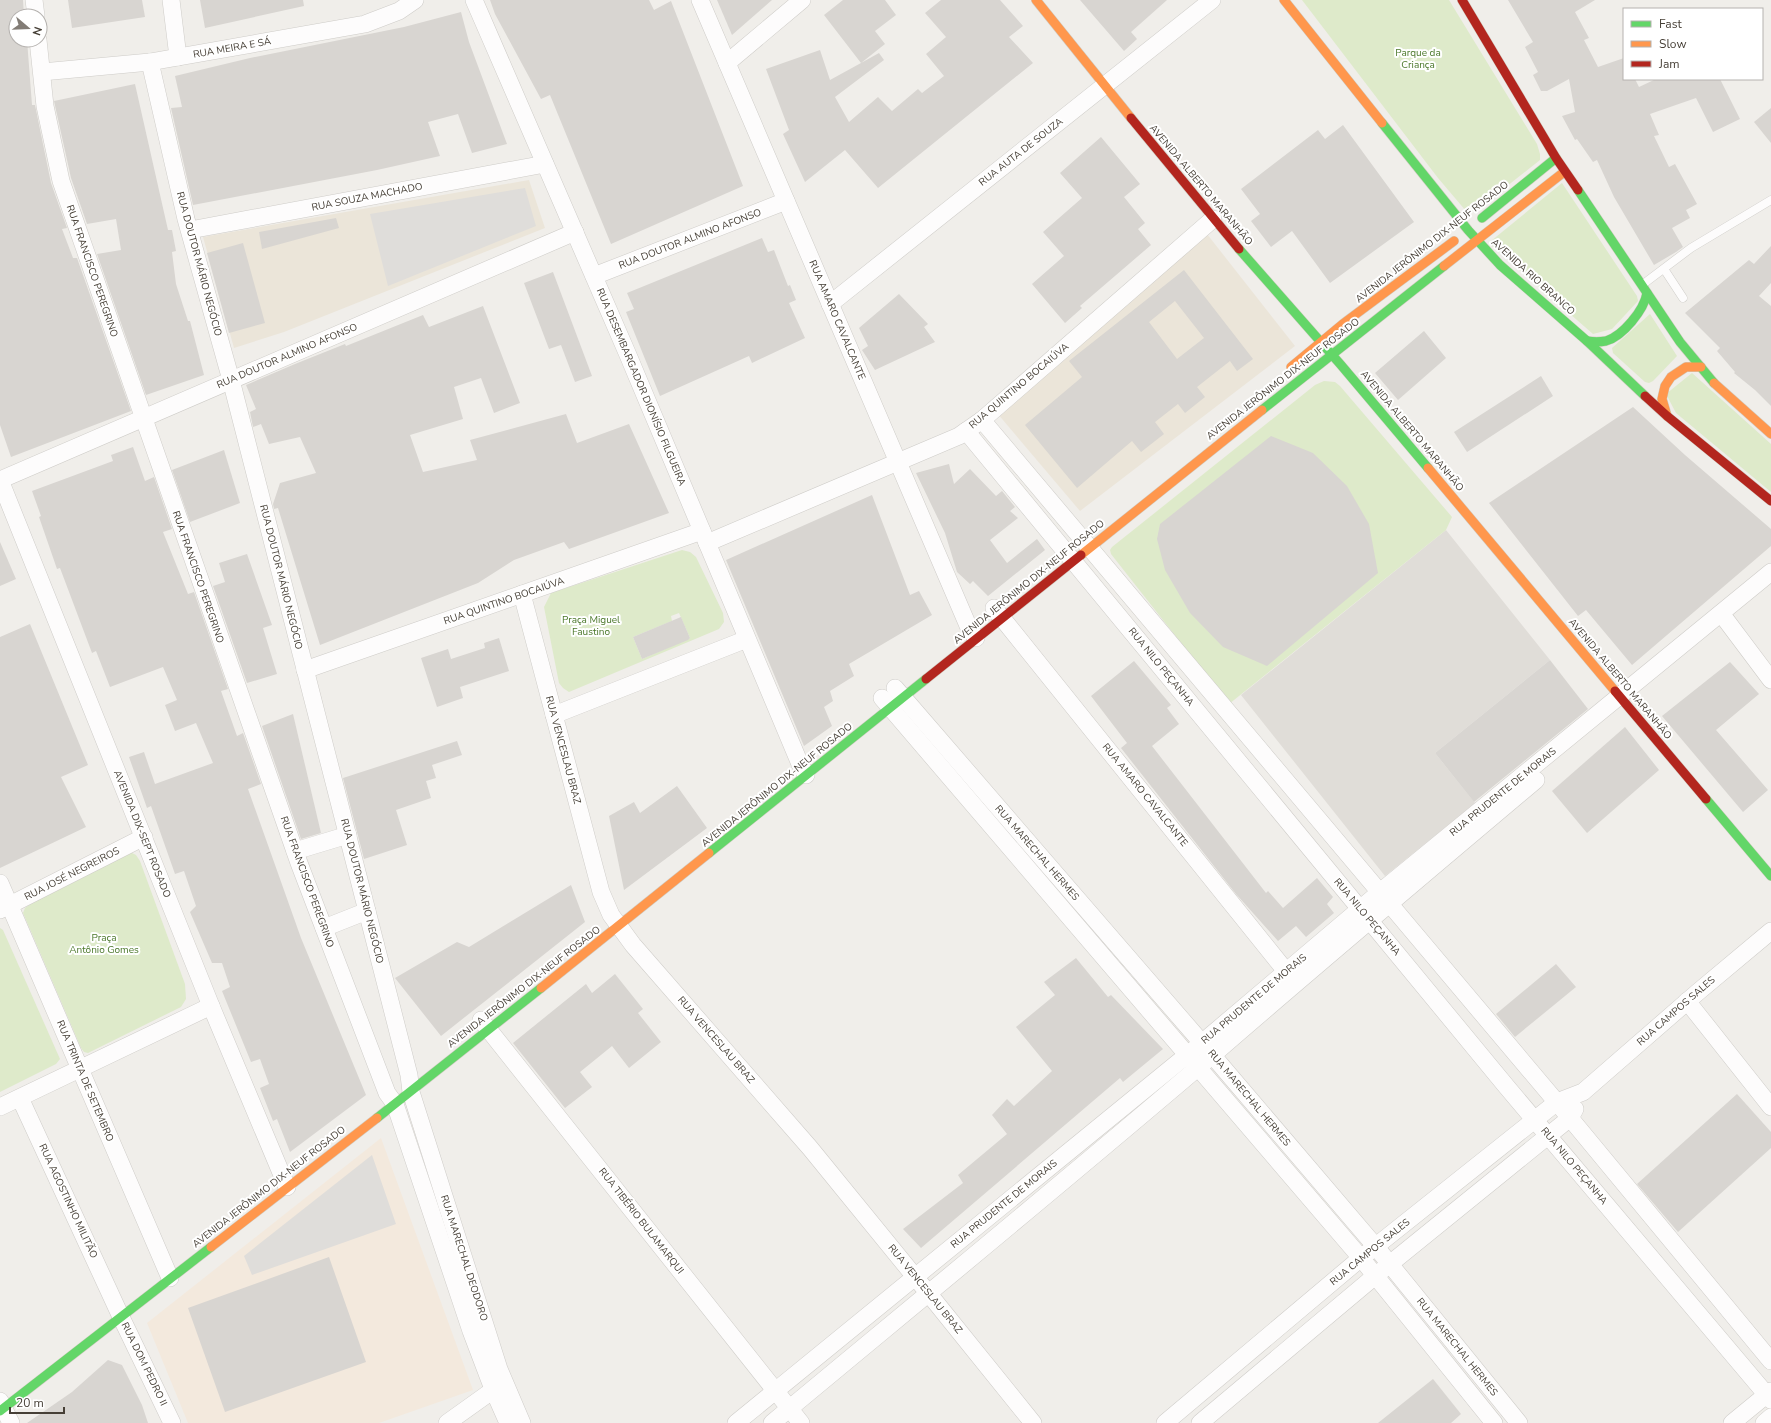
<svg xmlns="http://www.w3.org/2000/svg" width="1771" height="1423" font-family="'Nunito Sans',sans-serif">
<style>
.commercial{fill:#f3e9dd}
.industrial{fill:#e0ddd8}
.education{fill:#ebe5d9}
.green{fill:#deeaca;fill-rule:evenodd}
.parking{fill:#dfddda}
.building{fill:#d8d5d1;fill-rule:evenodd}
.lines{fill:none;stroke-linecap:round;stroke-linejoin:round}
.lane-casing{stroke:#ceccc8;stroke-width:9}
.street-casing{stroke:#ceccc8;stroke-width:18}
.fast-casing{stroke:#d0cbc1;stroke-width:10}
.slow-casing{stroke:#d0cbc1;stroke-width:10}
.jam-casing{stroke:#d0cbc1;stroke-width:10}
.lane{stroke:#fdfcfc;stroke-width:8}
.street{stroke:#fdfcfc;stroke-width:17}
.fast{stroke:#63d668;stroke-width:9}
.slow{stroke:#ff974d;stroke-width:9}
.jam{stroke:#b3261e;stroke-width:9}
.labels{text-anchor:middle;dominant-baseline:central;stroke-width:4;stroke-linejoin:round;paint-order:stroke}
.street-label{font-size:10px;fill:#463f36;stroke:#fff}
.park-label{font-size:10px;fill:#4a772a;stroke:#fff}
</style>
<rect width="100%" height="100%" fill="#f0eeea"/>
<path class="commercial" d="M381,1138L473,1390L379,1423H188L147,1323Z"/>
<path class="industrial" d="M1446,530L1550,660L1435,753L1475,803L1385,876L1241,695Z"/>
<g class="education">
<path d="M529,180L545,228L284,332L234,348L203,237Z"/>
<path d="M1207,234L1295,346L1080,511L997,413Z"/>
</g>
<g class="green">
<path d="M1302,0H1449L1537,144L1540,154V160L1477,210L1471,212L1466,211L1438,178Z"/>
<path d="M1562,183L1637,296L1638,301L1612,329L1593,334L1491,245V241Z"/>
<path d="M1650,314L1677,356L1653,381L1649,383L1645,382L1613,353L1612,348Z"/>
<path d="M1692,373L1771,444V492L1676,413L1666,394Z"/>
<path d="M1324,381L1335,382L1340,386L1452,517L1446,530L1229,704L1111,554L1110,550L1112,547L1315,385Z"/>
<path d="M682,550L690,552L696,557L723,613L724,622L719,629L569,692L563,688L559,683L544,607L551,593ZM679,613L690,638L642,659L633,637L672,621L671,616Z"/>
<path d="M130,852L136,855L140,861L185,984L186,999L181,1007L88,1053L84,1052L81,1048L23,913L25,908L29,905Z"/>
<path d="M0,928L3,930L60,1059L56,1064L0,1092Z"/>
</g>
<g class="parking">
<path d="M525,188L536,226L388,286L370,214Z"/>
<path d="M372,1155L396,1224L252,1275L244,1256Z"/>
</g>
<g class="building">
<path d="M0,0H23L24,16H16V40H27L32,105H35L51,183L67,228L62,229L73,258H77L131,411L11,457L0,425Z"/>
<path d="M68,0H142L145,17L72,28Z"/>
<path d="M200,0H303L304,6L205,28Z"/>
<path d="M490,0H649L654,10L671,1L743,186L611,244L550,95L541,99L495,14Z"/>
<path d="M717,0H772L732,35Z"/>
<path d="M843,0H885L896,15L875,31L885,44L861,63L879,53L884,60L835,97L849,122L878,97L892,111L918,89L922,93L944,76L926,54L946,37L925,13L941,0H1000L1023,26L1009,37L1033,63L878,188L845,150L805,182L783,134L789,130L766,69L820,50L830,80L861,63L824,15Z"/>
<path d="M1080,0H1167L1131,32L1137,39L1124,51Z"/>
<path d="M1508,0H1595L1575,12L1589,38L1584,40L1598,67L1624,58V79H1635L1639,87L1656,79H1720L1740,119L1713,132L1696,98L1650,114L1659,135L1654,136L1669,167L1675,164L1697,204L1686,210L1690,218L1672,228L1683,247L1676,252L1654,265L1614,197L1597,160L1593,162L1577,139L1575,140L1562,116L1575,112L1569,79L1547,91H1541L1533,75L1538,72L1525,47L1533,42Z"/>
<path d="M461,12L469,42L507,144L472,153L458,114L428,122L440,156L377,170L193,205L171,108L182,107L175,76L250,58L404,27Z"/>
<path d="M135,84L168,230H172L176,251L172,252L176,284L188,321H190L204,375L146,395L97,254L121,250L116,219L87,224L71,178L54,101Z"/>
<path d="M1771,108V143L1754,122Z"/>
<path d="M1343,125L1414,222L1330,283L1292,231L1271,247L1251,221L1260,214L1241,189L1318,130L1325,139Z"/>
<path d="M1101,137L1140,184L1124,197L1145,223L1138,229L1151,245L1080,306L1082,308L1065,323L1032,284L1064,256L1043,232L1082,198L1060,173Z"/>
<path d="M336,218L339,228L262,249L259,232Z"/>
<path d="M762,238L768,252L774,250L788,286L790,285L796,300L789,303L805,338L752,363L749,356L660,396L626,312L634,309L627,293Z"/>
<path d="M243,243L265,323L229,333L207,253Z"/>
<path d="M1771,246V283L1759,296L1771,306V406L1755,390L1734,373L1735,372L1717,351L1720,348L1685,313L1749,260L1754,264Z"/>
<path d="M1184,270L1253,359L1237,371L1230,361L1197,387L1205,397L1185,413L1178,404L1155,422L1164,434L1141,452L1132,441L1077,488L1025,425L1082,377L1069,361ZM1175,301L1204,338L1177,359L1149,322Z"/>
<path d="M553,272L592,376L575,382L561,345L549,349L524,283Z"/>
<path d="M899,294L928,324L924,327L935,342L875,370L862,350L868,346L859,328Z"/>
<path d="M483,306L520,403L494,413L481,378L454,387L463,419L410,435L423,472L477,460L470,440L566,414L577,443L629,424L669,513L569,549L564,542L514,560L478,583L320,645L278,508L274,509L273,504L280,483L316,473L300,437L269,444L261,424L253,427L250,412L256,409L246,385L295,364L345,344L346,346L423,315L429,327Z"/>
<path d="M1424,331L1446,358L1398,400L1375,373Z"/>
<path d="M1541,376L1553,396L1467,452L1454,432Z"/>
<path d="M1633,407L1685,455L1771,529V546L1632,665L1586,610L1578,616L1489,503Z"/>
<path d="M1271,436L1313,453L1347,486L1369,524L1378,573L1267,666L1223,647L1190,613L1165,570L1157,539L1160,524Z"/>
<path d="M133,447L145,481L154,477L172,529L163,532L188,594L194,592L228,689L221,691L237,736L243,733L261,784L248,789L301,938L366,1095L290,1152L277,1119L273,1121L260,1088L269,1084L260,1059L251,1062L222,991L230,987L222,963H212L190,912L196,906L184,871L175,874L151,806L147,808L129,757L144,752L155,784L213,763L196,723L175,731L165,705L177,700L163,667L110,687L96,651L92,653L60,568L57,569L39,517L41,516L32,491L113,461L111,455Z"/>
<path d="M224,450L240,503L190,522L172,470Z"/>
<path d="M949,464L954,484L970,469L996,496L1002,491L1015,507L1010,511L1018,518L990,540L1007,563L1037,539L1045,550L988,596L973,581L970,584L957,572L945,533L916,473Z"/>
<path d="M872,495L910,595L919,591L932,615L849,664L854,676L830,691L833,701L824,707L832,726L804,746L726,560Z"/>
<path d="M0,542L16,579L0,586Z"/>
<path d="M247,554L272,625L263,628L277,674L247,683L213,586L225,582L219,563Z"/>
<path d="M681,617L690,638L688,640L642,659L633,637Z"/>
<path d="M30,624L88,765L61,777L86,827L0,868V637Z"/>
<path d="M499,638L509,671L460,687L463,698L437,707L421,658L448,649L451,659L485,648L484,643Z"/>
<path d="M1550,660L1588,709L1474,802L1435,753Z"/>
<path d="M1134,661L1171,705L1167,708L1179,724L1152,746L1266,893L1268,891L1283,908L1317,878L1333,897L1327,904L1334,913L1306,937L1296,926L1278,941L1236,894L1121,748L1127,743L1091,696Z"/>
<path d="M1730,662L1759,694L1716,730L1768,790L1743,812L1662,716Z"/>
<path d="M293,714L321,833L301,839L262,726Z"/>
<path d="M1625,727L1659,770L1587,833L1552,791Z"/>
<path d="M457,741L462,755L432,765L436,778L426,781L431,798L396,810L407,845L364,859L343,778Z"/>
<path d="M677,786L707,828L624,890L609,816L634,802L640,813Z"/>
<path d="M571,885L585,922L441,1036L395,978L457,942L469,947Z"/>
<path d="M1076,958L1108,997L1111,995L1163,1049L1123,1082L1120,1078L921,1248L903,1229L963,1183L958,1175L1007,1134L992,1115L1007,1099L1014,1106L1052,1071L1016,1027L1055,995L1044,982Z"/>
<path d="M1556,964L1576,987L1515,1037L1496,1014Z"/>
<path d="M615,974L643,1009L638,1013L661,1042L629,1068L612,1046L580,1072L592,1087L565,1108L513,1043L586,984L592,993Z"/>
<path d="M1737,1094L1771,1132V1148L1678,1232L1637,1184Z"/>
<path d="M329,1257L366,1362L225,1412L188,1308Z"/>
<path d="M108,1360L122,1365L142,1405L148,1423H27L72,1392Z"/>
<path d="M1433,1379L1461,1414L1451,1423H1378Z"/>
</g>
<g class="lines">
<defs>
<g id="lane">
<path d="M1664,269L1683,298"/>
<path d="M1642,285L1691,248L1771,200"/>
</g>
<g id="street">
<path d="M34,0L36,16"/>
<path d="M171,0L178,57"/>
<path d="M474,0L628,355L800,764L806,775"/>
<path d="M700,0L969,628L976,638"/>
<path d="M38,40L45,106L61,181L299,863L387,1093L395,1104L471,1331L493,1389L508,1423"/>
<path d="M150,62L186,219L231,380L409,1075L411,1092L499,1369L522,1423"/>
<path d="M727,63L802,0"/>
<path d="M42,72L150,62L365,24L399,11L415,0"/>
<path d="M190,230L545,164"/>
<path d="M594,276L786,201"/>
<path d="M830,304L1212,0"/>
<path d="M982,420L1570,1118L1771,1361"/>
<path d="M966,431L1506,1086L1771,1400"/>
<path d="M0,480L211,1006L287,1187"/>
<path d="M0,480L575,232"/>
<path d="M707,543L959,436L982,420L1213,219"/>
<path d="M522,594L601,892L611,915L633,945L810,1148L929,1294L1033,1423"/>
<path d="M994,608L1293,980"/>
<path d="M1726,620L1771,680"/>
<path d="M305,670L702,531"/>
<path d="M895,688L1202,1043L1376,1247L1519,1423"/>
<path d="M882,698L1361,1258L1494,1423"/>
<path d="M554,715L747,639"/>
<path d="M295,851L348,835"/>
<path d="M0,883L170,1278"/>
<path d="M0,910L144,837"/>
<path d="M324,928L367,911"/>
<path d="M1687,1001L1771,1107"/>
<path d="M481,1020L801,1423"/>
<path d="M20,1098L121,1317L172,1423"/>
<path d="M0,1107L211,1006"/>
<path d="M0,1401L11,1423"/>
<path d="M447,1423L503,1383"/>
<path d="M736,1423L1197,1047L1380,892L1771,572"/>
<path d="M772,1423C920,1300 1069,1178 1215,1053C1321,961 1428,871 1536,780"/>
<path d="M1165,1423L1361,1258L1557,1102L1583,1092L1698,992L1771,931"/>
<path d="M1200,1423L1375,1276L1570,1118L1575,1109"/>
<path d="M1732,1423L1771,1391"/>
<path d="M1764,1423L1771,1417"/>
</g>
<g id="fast">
<path d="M1382,123L1468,230L1500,265L1587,341L1645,396"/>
<path d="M1578,190L1680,342L1714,383"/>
<path d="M1482,218L1556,158"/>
<path d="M1239,249L1341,365L1428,468"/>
<path d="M1587,341C1593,342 1600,342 1606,341C1623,336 1644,310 1647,293"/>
<path d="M1262,410L1444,266"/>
<path d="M1706,799L1771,876"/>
<path d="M709,853L926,679"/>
<path d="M377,1118L541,988"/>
<path d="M0,1411L211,1247"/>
</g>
<g id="slow">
<path d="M1036,0L1131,118"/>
<path d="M1284,0L1382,123"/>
<path d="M1444,266L1564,172"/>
<path d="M1291,367L1344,323L1454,241"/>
<path d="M1714,383L1771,434"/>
<path d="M1667,416L1662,399L1665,386L1671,377L1686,367H1701"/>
<path d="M1428,468L1615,691"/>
<path d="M1081,555L1262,410"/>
<path d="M541,988L709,853"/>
<path d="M211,1247L377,1118"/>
</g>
<g id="jam">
<path d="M1462,0L1556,158L1578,190"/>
<path d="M1131,118L1239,249"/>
<path d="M1645,396L1667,416L1771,501"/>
<path d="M926,679L1081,555"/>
<path d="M1615,691L1706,799"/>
</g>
</defs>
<use href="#lane" class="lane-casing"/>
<use href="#street" class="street-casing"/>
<use href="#fast" class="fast-casing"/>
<use href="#slow" class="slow-casing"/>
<use href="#jam" class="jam-casing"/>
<use href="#lane" class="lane"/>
<use href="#street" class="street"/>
<use href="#fast" class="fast"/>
<use href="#slow" class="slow"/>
<use href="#jam" class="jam"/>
</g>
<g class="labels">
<g class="street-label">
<text transform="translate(232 48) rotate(-10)">RUA MEIRA E SÁ</text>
<text transform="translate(1021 152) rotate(-38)">RUA AUTA DE SOUZA</text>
<text transform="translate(1201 185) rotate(50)">AVENIDA ALBERTO MARANHÃO</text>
<text transform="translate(367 197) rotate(-11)">RUA SOUZA MACHADO</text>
<text transform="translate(690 239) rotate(-21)">RUA DOUTOR ALMINO AFONSO</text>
<text transform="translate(1432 242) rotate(-38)">AVENIDA JERÔNIMO DIX-NEUF ROSADO</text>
<text transform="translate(199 264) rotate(75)">RUA DOUTOR MÁRIO NEGÓCIO</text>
<text transform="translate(92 271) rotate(71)">RUA FRANCISCO PEREGRINO</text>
<text transform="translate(1533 277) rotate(42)">AVENIDA RIO BRANCO</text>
<text transform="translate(837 320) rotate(67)">RUA AMARO CAVALCANTE</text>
<text transform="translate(287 356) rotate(-23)">RUA DOUTOR ALMINO AFONSO</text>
<text transform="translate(1283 379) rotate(-38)">AVENIDA JERÔNIMO DIX-NEUF ROSADO</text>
<text transform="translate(1019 386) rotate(-40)">RUA QUINTINO BOCAIÚVA</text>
<text transform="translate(641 387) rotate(67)">RUA DESEMBARGADOR DIONÍSIO FILGUEIRA</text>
<text transform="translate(1412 431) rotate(50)">AVENIDA ALBERTO MARANHÃO</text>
<text transform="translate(198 577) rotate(71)">RUA FRANCISCO PEREGRINO</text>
<text transform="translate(281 577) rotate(76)">RUA DOUTOR MÁRIO NEGÓCIO</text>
<text transform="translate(1029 582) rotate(-39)">AVENIDA JERÔNIMO DIX-NEUF ROSADO</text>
<text transform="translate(504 601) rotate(-19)">RUA QUINTINO BOCAIÚVA</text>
<text transform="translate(1161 667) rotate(51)">RUA NILO PEÇANHA</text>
<text transform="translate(1620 679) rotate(50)">AVENIDA ALBERTO MARANHÃO</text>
<text transform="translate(563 750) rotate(75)">RUA VENCESLAU BRAZ</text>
<text transform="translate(777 785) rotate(-39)">AVENIDA JERÔNIMO DIX-NEUF ROSADO</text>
<text transform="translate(1503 792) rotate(-39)">RUA PRUDENTE DE MORAIS</text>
<text transform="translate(1145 795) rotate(51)">RUA AMARO CAVALCANTE</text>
<text transform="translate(142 834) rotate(68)">AVENIDA DIX-SEPT ROSADO</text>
<text transform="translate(1037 853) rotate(49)">RUA MARECHAL HERMES</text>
<text transform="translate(72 874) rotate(-27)">RUA JOSÉ NEGREIROS</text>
<text transform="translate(307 882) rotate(70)">RUA FRANCISCO PEREGRINO</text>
<text transform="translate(362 891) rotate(76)">RUA DOUTOR MÁRIO NEGÓCIO</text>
<text transform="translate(1367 917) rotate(50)">RUA NILO PEÇANHA</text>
<text transform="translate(524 987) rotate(-38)">AVENIDA JERÔNIMO DIX-NEUF ROSADO</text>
<text transform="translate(1254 999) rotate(-40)">RUA PRUDENTE DE MORAIS</text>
<text transform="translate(1676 1011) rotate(-41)">RUA CAMPOS SALES</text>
<text transform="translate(716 1040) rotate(49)">RUA VENCESLAU BRAZ</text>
<text transform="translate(85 1081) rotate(67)">RUA TRINTA DE SETEMBRO</text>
<text transform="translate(1249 1098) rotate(50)">RUA MARECHAL HERMES</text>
<text transform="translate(1574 1166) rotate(50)">RUA NILO PEÇANHA</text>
<text transform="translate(269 1187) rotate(-38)">AVENIDA JERÔNIMO DIX-NEUF ROSADO</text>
<text transform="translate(68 1201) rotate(65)">RUA AGOSTINHO MILITÃO</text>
<text transform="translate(1004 1204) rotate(-39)">RUA PRUDENTE DE MORAIS</text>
<text transform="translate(641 1221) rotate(52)">RUA TIBÉRIO BULAMARQUI</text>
<text transform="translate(1370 1252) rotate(-39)">RUA CAMPOS SALES</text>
<text transform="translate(464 1258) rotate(72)">RUA MARECHAL DEODORO</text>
<text transform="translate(925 1289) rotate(51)">RUA VENCESLAU BRAZ</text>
<text transform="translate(1457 1347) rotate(51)">RUA MARECHAL HERMES</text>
<text transform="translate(144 1364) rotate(64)">RUA DOM PEDRO II</text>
</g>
<g class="park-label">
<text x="1418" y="53">Parque da<tspan x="1418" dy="12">Criança</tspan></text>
<text x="591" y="620">Praça Miguel<tspan x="591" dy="12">Faustino</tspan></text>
<text x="104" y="938">Praça<tspan x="104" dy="12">Antônio Gomes</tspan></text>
</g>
</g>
<rect x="1623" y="8" width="140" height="72" fill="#ffffff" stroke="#b5b2af"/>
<rect x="1631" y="21" width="20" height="6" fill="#63d668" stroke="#b5b2af"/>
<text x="1659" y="28" font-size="12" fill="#463f36">Fast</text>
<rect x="1631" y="41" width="20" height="6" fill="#ff974d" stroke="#b5b2af"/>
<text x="1659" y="48" font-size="12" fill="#463f36">Slow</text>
<rect x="1631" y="61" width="20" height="6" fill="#b3261e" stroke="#b5b2af"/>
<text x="1659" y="68" font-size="12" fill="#463f36">Jam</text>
<g transform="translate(28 28) rotate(109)"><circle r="19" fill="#ffffff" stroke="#b5b2af"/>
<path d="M0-3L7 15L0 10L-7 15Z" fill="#827c75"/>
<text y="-6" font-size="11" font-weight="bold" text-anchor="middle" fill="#463f36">N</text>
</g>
<path d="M10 1407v6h54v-6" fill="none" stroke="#463f36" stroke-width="2"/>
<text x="16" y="1407" font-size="12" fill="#463f36" stroke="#ffffff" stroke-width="3" paint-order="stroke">20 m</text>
</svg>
